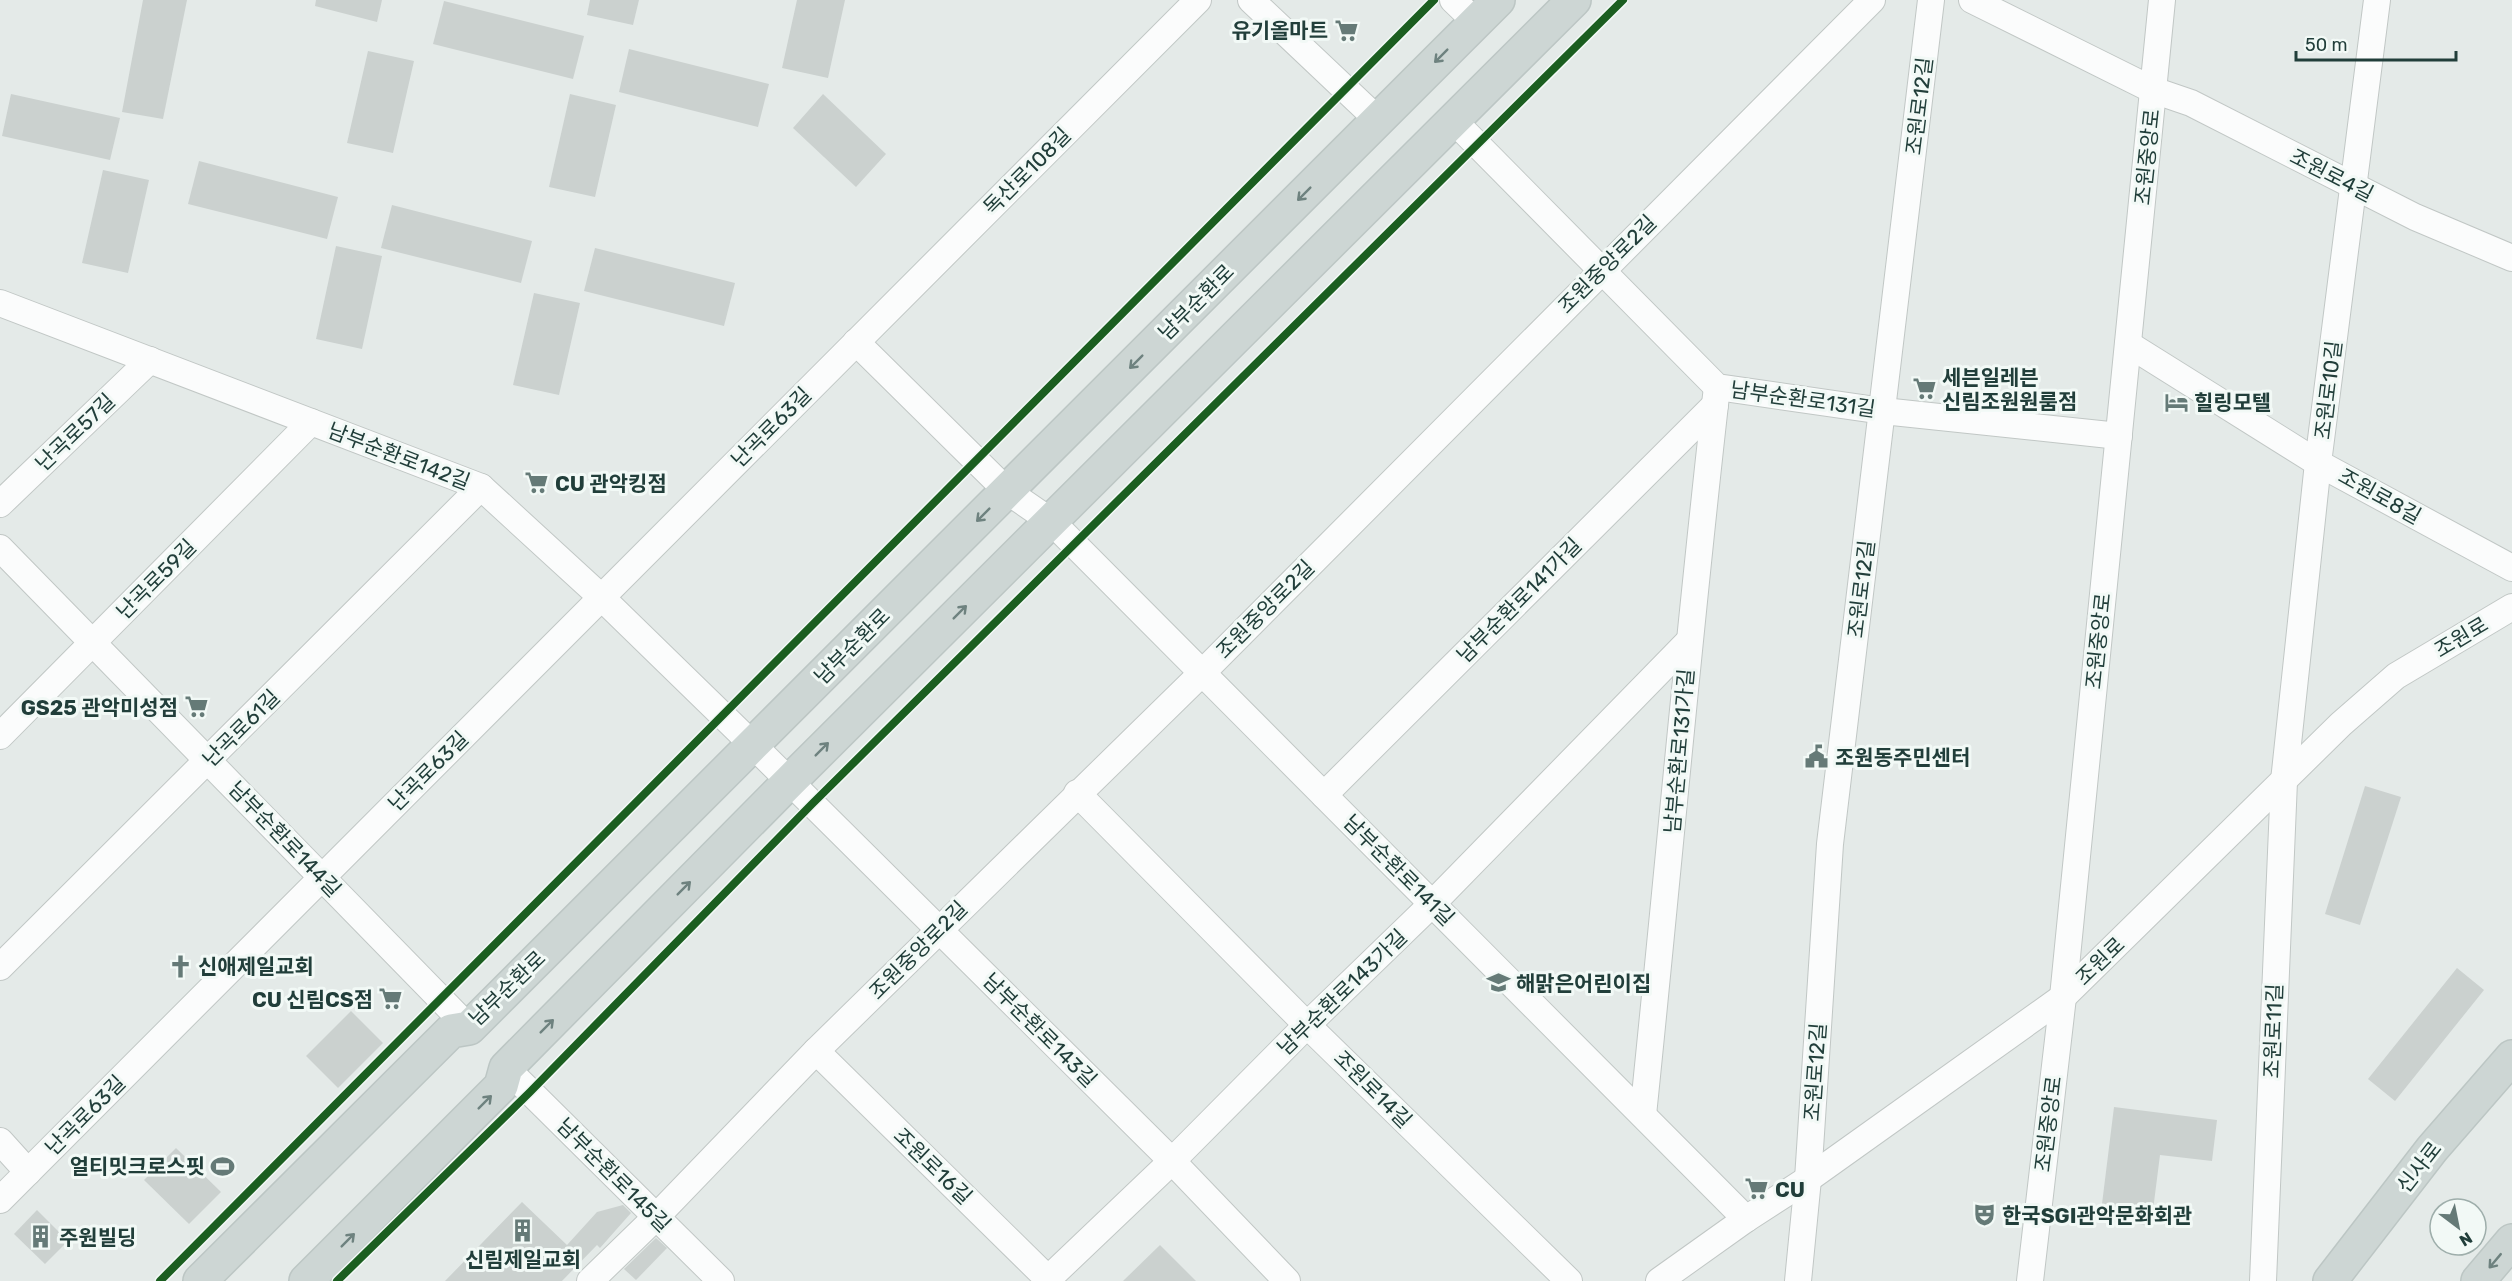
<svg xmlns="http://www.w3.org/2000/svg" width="2512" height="1281" font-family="Rubik,'Noto Sans KR',sans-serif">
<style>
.building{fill:#cbd1cf}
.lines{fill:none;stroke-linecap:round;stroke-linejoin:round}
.minor-casing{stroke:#c1c7c5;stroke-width:28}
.major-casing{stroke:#bcc6c4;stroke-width:36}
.minor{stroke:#fbfcfc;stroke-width:26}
.major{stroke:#cdd6d4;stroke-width:33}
.cycleway-casing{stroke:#f2f9f6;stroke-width:11}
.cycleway{stroke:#1b5e20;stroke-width:8}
.oneway{stroke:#6e827f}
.labels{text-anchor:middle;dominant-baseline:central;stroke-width:6;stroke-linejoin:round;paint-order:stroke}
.poi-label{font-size:21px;font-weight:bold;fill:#213e3a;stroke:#f2f9f6;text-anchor:start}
.street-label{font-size:21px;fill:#213e3a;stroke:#f2f9f6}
</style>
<rect width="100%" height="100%" fill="#e4eae8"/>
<g class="building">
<path d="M143,0H187L163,119L122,112Z"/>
<path d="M316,0H382L377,22L315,6Z"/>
<path d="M590,0H639L633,25L587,15Z"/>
<path d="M797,0H845L828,78L782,68Z"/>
<path d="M444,1L584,36L573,79L433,44Z"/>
<path d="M629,49L769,84L758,127L619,92Z"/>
<path d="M368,51L414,61L393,153L347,143Z"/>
<path d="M11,94L120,118L110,160L2,136Z"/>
<path d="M570,94L616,105L595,197L549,187Z"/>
<path d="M823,94L886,154L856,187L793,128Z"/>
<path d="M199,161L338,197L327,239L188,204Z"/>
<path d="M103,170L149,180L128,273L82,263Z"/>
<path d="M392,205L532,241L521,283L381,248Z"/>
<path d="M336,246L382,256L362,349L316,339Z"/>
<path d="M595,248L735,283L724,326L584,291Z"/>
<path d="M534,293L580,303L559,395L513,385Z"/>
<path d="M2365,786L2401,797L2360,925L2325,914Z"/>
<path d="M2457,968L2484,990L2395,1101L2368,1079Z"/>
<path d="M351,1011L383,1043L338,1088L306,1056Z"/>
<path d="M2114,1107L2217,1120L2212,1161L2160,1155L2151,1226L2100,1220Z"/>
<path d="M176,1148L221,1192L189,1224L144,1180Z"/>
<path d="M522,1202L567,1245L597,1212L623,1205L631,1213L600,1248L597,1245L562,1281H445Z"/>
<path d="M37,1210L68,1241L45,1264L14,1234Z"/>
<path d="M656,1238L667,1248L636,1280L624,1269Z"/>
<path d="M1160,1245L1196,1281H1123Z"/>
</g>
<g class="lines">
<defs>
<g id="minor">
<path d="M1251,0L1378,120"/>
<path d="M1453,0L1476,22"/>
<path d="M1972,0L2153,90L2191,103L2415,217L2512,258"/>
<path d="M1453,120L1717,387L1883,411L2119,436"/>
<path d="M0,303L481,487L601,597L753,745L1172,1161L1287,1281"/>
<path d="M856,342L1007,491L1052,522L1746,1219"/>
<path d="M2128,344L2318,463L2512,568"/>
<path d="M0,504L150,360"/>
<path d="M0,548L469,1028"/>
<path d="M0,736L311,422"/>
<path d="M1077,793L1307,1025L1569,1281"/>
<path d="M1324,795L1715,405"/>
<path d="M0,967L481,487"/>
<path d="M816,1051L1050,1281"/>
<path d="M506,1068L721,1281"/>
<path d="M1643,1115C1668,873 1689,630 1717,387"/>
<path d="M0,1141L28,1172"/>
<path d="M0,1200L1198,0"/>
<path d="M590,1281L656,1217L816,1051L1202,673L1872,0"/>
<path d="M1046,1281L1172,1161L1307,1025L1432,904L1688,642"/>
<path d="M1659,1281L1746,1219L1808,1179L2063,997L2341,724L2396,676L2512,607"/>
<path d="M1798,1281L1808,1179L1830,844L1931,0"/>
<path d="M2030,1281L2063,997L2162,0"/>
<path d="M2263,1281L2284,781L2318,463L2377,0"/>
</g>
<g id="major">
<path d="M200,1281L451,1031L469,1028L1498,0"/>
<path d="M306,1281L501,1086L506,1068L790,781L1574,0"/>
<path d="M2330,1281L2432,1149L2512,1057"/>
<path d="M2478,1281L2512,1241"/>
</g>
</defs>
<use href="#minor" class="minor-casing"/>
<use href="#major" class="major-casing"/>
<use href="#minor" class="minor"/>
<use href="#major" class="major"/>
<defs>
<g id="cycleway">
<path d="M160,1281L1434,0"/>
<path d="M337,1281L530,1092L812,804L1623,0"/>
</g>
</defs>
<use href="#cycleway" class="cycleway-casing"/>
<use href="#cycleway" class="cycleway"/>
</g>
<defs><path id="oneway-shaft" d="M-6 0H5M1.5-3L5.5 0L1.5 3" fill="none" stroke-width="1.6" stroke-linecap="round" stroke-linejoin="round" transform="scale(1.5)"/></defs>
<g class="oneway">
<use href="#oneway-shaft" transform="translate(1441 56) rotate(135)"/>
<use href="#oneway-shaft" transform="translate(1304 194) rotate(135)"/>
<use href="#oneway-shaft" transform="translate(1136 362) rotate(135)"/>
<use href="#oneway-shaft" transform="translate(983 515) rotate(135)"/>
<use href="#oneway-shaft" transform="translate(960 612) rotate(-45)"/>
<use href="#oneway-shaft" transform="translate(822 749) rotate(-45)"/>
<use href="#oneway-shaft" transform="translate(684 888) rotate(-45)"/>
<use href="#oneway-shaft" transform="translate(547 1026) rotate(-45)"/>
<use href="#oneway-shaft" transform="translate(485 1102) rotate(-45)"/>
<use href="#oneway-shaft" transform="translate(348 1240) rotate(-45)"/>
<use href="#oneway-shaft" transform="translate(2495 1261) rotate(130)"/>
</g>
<defs>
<symbol id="supermarket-bare" viewBox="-9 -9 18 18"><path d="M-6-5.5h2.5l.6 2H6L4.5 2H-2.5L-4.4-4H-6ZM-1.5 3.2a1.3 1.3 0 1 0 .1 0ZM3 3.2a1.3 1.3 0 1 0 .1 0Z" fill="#657a77" stroke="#f2f9f6" stroke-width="2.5" paint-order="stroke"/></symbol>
<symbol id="hotel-bare" viewBox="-9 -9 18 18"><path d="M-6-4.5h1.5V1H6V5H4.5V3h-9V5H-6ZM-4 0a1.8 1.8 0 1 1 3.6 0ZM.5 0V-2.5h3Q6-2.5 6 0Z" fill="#657a77" stroke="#f2f9f6" stroke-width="2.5" paint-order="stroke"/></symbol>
<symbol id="civic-bare" viewBox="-9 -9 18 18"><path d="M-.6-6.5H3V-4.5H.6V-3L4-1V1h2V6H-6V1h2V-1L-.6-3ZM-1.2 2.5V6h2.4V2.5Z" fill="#657a77" stroke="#f2f9f6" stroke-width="2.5" paint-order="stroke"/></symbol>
<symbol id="church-bare" viewBox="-9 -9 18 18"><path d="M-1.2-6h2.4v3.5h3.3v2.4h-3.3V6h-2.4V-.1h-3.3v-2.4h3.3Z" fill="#657a77" stroke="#f2f9f6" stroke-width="2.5" paint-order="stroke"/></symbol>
<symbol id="school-bare" viewBox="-9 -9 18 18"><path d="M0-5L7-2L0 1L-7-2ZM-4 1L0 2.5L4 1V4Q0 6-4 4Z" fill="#657a77" stroke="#f2f9f6" stroke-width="2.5" paint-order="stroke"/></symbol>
<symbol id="stadium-bare" viewBox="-9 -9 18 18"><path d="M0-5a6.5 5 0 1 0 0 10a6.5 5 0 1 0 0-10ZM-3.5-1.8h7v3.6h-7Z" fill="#657a77" stroke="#f2f9f6" stroke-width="2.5" paint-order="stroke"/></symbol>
<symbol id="theatre-bare" viewBox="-9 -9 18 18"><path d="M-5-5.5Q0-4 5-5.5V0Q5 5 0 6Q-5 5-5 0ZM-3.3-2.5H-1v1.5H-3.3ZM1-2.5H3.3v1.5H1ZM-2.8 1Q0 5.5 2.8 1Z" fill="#657a77" stroke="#f2f9f6" stroke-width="2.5" paint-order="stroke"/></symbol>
<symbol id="building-bare" viewBox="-9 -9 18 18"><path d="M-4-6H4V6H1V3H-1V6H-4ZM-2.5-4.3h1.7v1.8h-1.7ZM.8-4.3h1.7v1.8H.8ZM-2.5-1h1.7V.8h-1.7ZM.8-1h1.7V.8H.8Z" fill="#657a77" stroke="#f2f9f6" stroke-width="2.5" paint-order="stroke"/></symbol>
</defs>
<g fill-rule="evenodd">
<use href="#supermarket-bare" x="1330" y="14" width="33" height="33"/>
<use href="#supermarket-bare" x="1908" y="372" width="33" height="33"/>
<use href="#hotel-bare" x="2160" y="386" width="33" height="33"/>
<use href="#supermarket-bare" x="520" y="466" width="33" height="33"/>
<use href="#supermarket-bare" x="180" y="690" width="33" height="33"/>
<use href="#civic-bare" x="1800" y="740" width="33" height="33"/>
<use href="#church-bare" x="164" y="950" width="33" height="33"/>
<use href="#school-bare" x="1482" y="966" width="33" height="33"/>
<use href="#supermarket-bare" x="374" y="982" width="33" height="33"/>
<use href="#stadium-bare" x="206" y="1150" width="33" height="33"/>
<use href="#supermarket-bare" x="1740" y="1172" width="33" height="33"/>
<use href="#theatre-bare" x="1968" y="1198" width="33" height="33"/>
<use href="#building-bare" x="506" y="1214" width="33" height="33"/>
<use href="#building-bare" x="24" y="1220" width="33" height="33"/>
</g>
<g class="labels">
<g class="poi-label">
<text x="1328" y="30" text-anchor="end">유기올마트</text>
<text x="1942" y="377">세븐일레븐<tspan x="1942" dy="24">신림조원원룸점</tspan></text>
<text x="2194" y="402">힐링모텔</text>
<text x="555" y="483">CU 관악킹점</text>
<text x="178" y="707" text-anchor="end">GS25 관악미성점</text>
<text x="1835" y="757">조원동주민센터</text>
<text x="198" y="966">신애제일교회</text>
<text x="1516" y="983">해맑은어린이집</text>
<text x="373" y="999" text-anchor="end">CU 신림CS점</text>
<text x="205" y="1166" text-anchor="end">얼티밋크로스핏</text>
<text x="1775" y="1189">CU</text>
<text x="2002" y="1215">한국SGI관악문화회관</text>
<text x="59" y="1237">주원빌딩</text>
<text x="523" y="1259" text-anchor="middle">신림제일교회</text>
</g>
<g class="street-label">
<text transform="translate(1919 106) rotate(-83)">조원로12길</text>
<text transform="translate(2147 157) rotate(-84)">조원중앙로</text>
<text transform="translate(1027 171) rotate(-45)">독산로108길</text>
<text transform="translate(2332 175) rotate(27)">조원로4길</text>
<text transform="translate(1607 264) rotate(-45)">조원중앙로2길</text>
<text transform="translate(1196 302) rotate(-45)">남부순환로</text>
<text transform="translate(2328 390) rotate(-83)">조원로10길</text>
<text transform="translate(1803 399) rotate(8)">남부순환로131길</text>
<text transform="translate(771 427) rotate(-45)">난곡로63길</text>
<text transform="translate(75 432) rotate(-44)">난곡로57길</text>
<text transform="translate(399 456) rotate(21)">남부순환로142길</text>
<text transform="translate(2380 496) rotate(29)">조원로8길</text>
<text transform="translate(156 579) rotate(-45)">난곡로59길</text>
<text transform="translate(1861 589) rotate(-83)">조원로12길</text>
<text transform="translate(1519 600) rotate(-45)">남부순환로141가길</text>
<text transform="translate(1265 609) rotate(-45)">조원중앙로2길</text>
<text transform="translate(2461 637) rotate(-31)">조원로</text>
<text transform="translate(2098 641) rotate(-84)">조원중앙로</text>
<text transform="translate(852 646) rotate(-45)">남부순환로</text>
<text transform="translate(241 728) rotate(-45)">난곡로61길</text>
<text transform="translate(1679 751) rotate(-85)">남부순환로131가길</text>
<text transform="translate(428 771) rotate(-45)">난곡로63길</text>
<text transform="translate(285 839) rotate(46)">남부순환로144길</text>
<text transform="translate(1399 870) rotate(45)">남부순환로141길</text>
<text transform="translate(918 950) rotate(-45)">조원중앙로2길</text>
<text transform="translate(2100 961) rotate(-44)">조원로</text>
<text transform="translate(507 988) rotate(-44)">남부순환로</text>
<text transform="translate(1342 992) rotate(-44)">남부순환로143가길</text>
<text transform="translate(1040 1030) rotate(45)">남부순환로143길</text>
<text transform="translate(2273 1031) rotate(-88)">조원로11길</text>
<text transform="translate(1815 1072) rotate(-86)">조원로12길</text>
<text transform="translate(1373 1089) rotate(45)">조원로14길</text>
<text transform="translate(85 1115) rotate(-45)">난곡로63길</text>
<text transform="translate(2048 1124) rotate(-83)">조원중앙로</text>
<text transform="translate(933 1166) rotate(44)">조원로16길</text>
<text transform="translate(2419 1167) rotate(-52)">신사로</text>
<text transform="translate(614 1175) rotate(45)">남부순환로145길</text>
</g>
</g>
<g transform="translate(2458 1227) rotate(148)"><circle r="28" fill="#f2f9f6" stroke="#9eaeab" stroke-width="1.5"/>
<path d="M0-4.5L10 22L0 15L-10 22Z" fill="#657a77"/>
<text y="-9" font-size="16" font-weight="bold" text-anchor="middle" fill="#213e3a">N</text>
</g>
<path d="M2296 51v9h160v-9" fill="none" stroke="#213e3a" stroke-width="3"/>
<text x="2305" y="51" font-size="18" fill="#213e3a" stroke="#f2f9f6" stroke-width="4.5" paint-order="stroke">50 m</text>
</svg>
